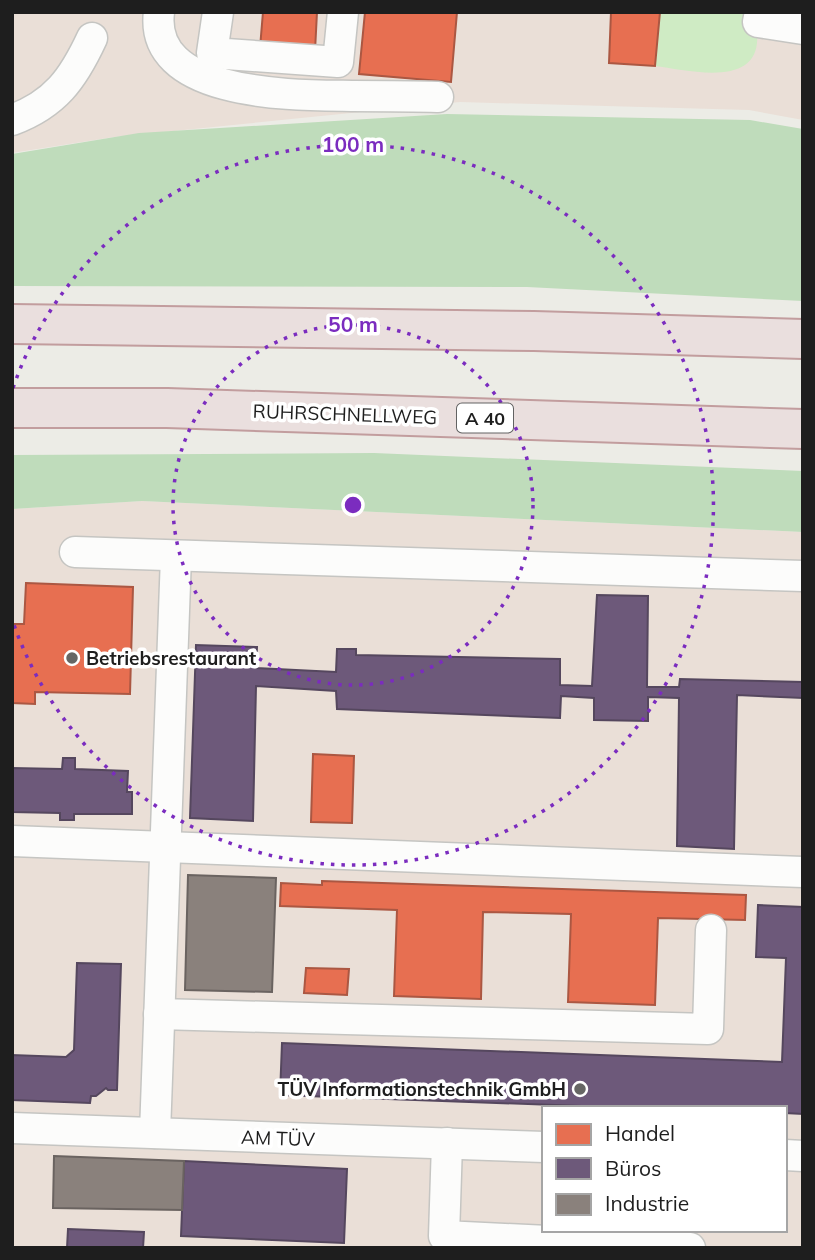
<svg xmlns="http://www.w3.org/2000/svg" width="815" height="1260" font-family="Mulish,sans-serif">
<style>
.commercial{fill:#eadfd7;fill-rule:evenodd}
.grass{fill:#cfebc4}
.forest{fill:#bfdcbb}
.shops{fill:#e76f51;stroke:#ab5742;stroke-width:2}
.offices{fill:#6d597a;stroke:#55475e;stroke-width:2}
.industry{fill:#8a817c;stroke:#6a6360;stroke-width:2}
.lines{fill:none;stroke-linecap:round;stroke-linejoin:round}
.minor-casing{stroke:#c5c5c2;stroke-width:33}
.highway-casing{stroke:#c29d9e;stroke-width:42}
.minor{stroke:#fcfcfb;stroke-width:30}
.highway{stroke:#eadfde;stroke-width:38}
.ring{fill:none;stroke:#7b2cbf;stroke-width:3.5;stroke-dasharray:3.5 7}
.poi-dot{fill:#666664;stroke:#fff;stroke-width:2.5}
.labels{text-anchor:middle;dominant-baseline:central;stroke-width:7;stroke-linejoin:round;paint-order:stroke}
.shield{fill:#fff;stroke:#626262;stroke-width:2}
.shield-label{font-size:18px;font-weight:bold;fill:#1e1e1e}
.street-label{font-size:19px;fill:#1e1e1e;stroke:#fff}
.poi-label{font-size:19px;font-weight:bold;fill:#1e1e1e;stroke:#fff;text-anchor:start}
.centre{fill:#7b2cbf;stroke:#fff;stroke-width:3.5}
.ring-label{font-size:21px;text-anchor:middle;font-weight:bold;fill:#7b2cbf;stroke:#fff;stroke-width:7;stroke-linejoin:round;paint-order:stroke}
</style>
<rect width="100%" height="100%" fill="#ecece6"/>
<g class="commercial">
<path d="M12,12H803V120L749,110L460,102L114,137L12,153Z"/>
<path d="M142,501L803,532V1248H12V509ZM544,1108H785V1230H544Z"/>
</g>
<path class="grass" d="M660,12H750C752,18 757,27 757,33C762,90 688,70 655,66Z"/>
<g class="forest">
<path d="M447,114L750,120L803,129V301L527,287L12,286V154L139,133Z"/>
<path d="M374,453L803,471V532L142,501L12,509V455Z"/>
</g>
<g class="shops">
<path d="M263,12H317L315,51L260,48Z"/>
<path d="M365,12H457L451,82L359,74Z"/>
<path d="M611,12H660L655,66L609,63Z"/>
<path d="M26,583L133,587L130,694L35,692V704L12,703V624H24Z"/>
<path d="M313,754L354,756L352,823L311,822Z"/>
<path d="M322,881L746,895L745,920L658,918L655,1005L568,1002L571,914L483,912L481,999L394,996L397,910L280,906L281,883L322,885Z"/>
<path d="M306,968L349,969L347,995L304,993Z"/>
</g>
<g class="offices">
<path d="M597,595L648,596L647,687H679L680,679L803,682V698L737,695L734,849L677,846L679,698L648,697V721L594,720V698L561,696L560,718L337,709L336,691L256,686L253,821L190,818L196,645L257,647L256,668L336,672L337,649H356V655L560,659V685L592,686Z"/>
<path d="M63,758H75V769L128,771L127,792H132V814H74V820H60V813L12,812V768L62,769Z"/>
<path d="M758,905L803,907V1114L785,1113V1108H635L280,1095L282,1043L782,1062L786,958L756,957Z"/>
<path d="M77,963L121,964L117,1090H108L106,1088L96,1096H91L90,1103L12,1100V1055L66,1057L74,1050Z"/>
<path d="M184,1161L347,1169L344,1243L181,1236Z"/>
<path d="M68,1229L144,1232L143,1248H67Z"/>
</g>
<g class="industry">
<path d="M188,875L276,878L272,992L185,990Z"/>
<path d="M54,1156L184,1161L182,1210L53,1208Z"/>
</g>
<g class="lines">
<defs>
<g id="minor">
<path d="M159,12C148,98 298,95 352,96C381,96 409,96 438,97"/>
<path d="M218,12L212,53L338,62L343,12"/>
<path d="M760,12L758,22L803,29"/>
<path d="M12,120C55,104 73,79 92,38"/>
<path d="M75,552L803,576"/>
<path d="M12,841L803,872"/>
<path d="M159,1014L708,1029L711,930"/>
<path d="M12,1128L544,1147"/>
<path d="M155,1133L176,556"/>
<path d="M447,1143L444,1236L690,1248"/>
<path d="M785,1155L803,1156"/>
</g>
<g id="highway">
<path d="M12,324L534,331L803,339"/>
<path d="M12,408H167L803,429"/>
</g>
</defs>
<use href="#minor" class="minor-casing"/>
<use href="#highway" class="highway-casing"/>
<use href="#minor" class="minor"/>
<use href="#highway" class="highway"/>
</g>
<g class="ring">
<circle cx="353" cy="505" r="180"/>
<path d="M13 388A360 360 0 1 1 13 622"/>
</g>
<g class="poi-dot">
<circle cx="72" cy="658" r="7"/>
<circle cx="580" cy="1089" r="7"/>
</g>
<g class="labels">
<rect class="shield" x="457" y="403.5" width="56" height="29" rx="5"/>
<g class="shield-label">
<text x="485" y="418">A 40</text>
</g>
<g class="street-label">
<text transform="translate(345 414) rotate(2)">RUHRSCHNELLWEG</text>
<text transform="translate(278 1138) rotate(2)">AM TÜV</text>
</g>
<g class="poi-label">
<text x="86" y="658">Betriebsrestaurant</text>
<text x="566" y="1089" text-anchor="end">TÜV Informationstechnik GmbH</text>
</g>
</g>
<circle cx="353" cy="505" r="10" class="centre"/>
<g class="ring-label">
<text x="353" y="152">100 m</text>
<text x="353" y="332">50 m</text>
</g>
<rect width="815" height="1260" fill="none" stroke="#1e1e1e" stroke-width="28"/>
<rect x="542" y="1106" width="245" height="126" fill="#ffffff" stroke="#a5a5a5" stroke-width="2"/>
<rect x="556" y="1124" width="35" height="21" fill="#e76f51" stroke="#a5a5a5" stroke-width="2"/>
<text x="605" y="1141" font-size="21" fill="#1e1e1e">Handel</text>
<rect x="556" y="1158" width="35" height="21" fill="#6d597a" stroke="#a5a5a5" stroke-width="2"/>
<text x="605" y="1176" font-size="21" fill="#1e1e1e">Büros</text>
<rect x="556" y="1194" width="35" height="21" fill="#8a817c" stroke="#a5a5a5" stroke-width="2"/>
<text x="605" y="1211" font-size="21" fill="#1e1e1e">Industrie</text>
</svg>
